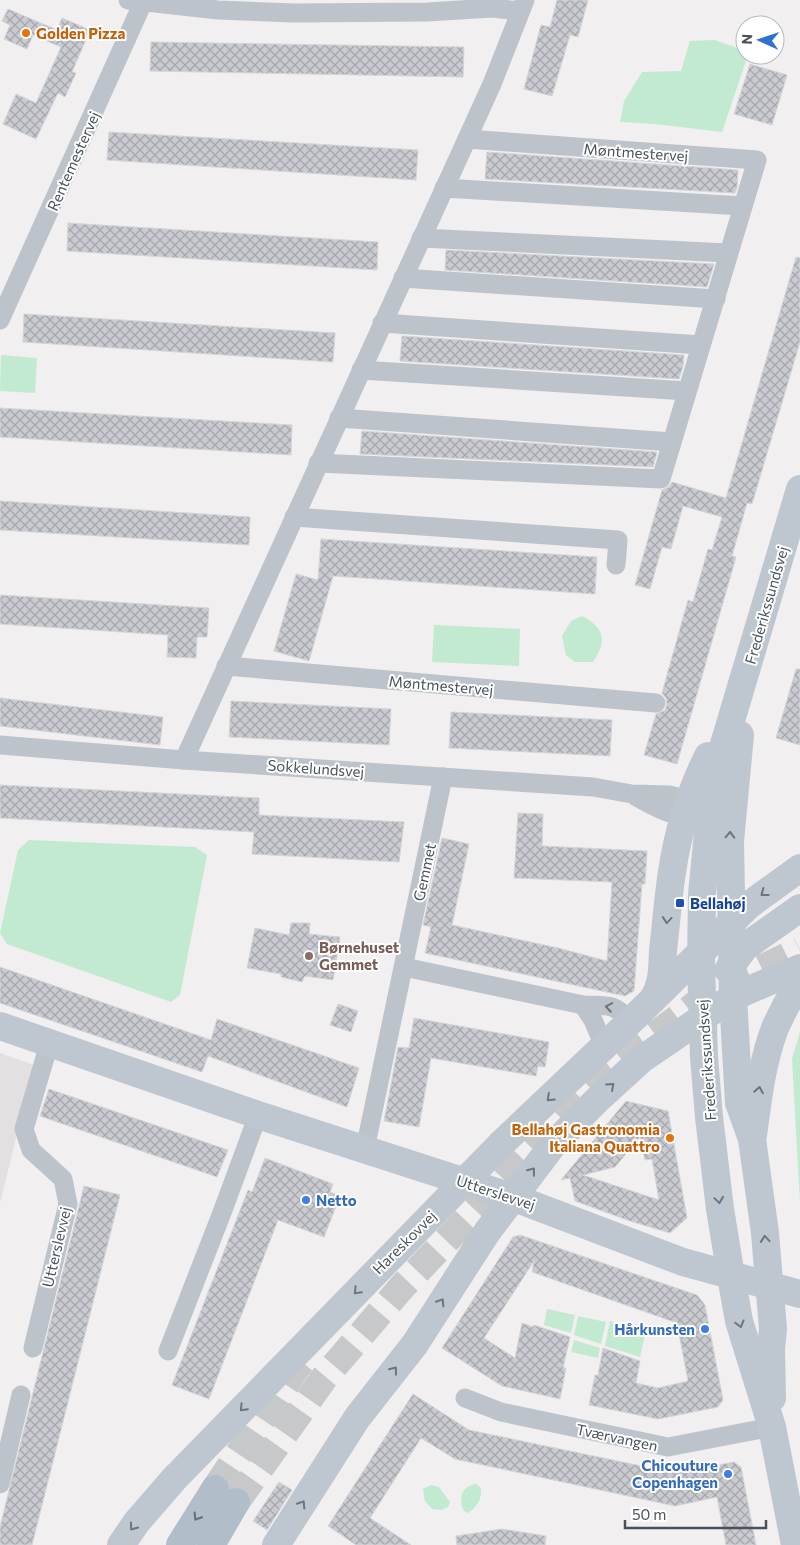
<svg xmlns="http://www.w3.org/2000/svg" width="800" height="1545" font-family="Commissioner,sans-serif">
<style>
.education{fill:#e2e0e0}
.green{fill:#c2ead1}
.building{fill:url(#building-cross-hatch);stroke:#d3d5d9;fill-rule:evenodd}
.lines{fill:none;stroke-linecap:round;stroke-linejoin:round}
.primary-tunnel{stroke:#c7c8ca;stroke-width:28;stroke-dasharray:28 14;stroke-linecap:butt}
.street{stroke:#bcc3ca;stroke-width:19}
.secondary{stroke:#bec7d0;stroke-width:28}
.primary{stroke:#b1beca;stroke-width:28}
.oneway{stroke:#6c757d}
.oneway2{stroke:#6c747c}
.oneway3{stroke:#636d76}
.food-dot{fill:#e8710a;stroke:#fff;stroke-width:2}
.transit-dot{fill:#1a4fb4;stroke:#fff;stroke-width:2}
.education-dot{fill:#8d6e63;stroke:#fff;stroke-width:2}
.shop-dot{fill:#3f7fe0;stroke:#fff;stroke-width:2}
.labels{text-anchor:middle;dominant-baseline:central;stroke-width:4;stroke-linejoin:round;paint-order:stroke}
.food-label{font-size:15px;font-weight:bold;fill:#c56008;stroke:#fff;text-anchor:start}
.street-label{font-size:15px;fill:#49525a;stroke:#fff}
.transit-label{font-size:15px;font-weight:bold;fill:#164399;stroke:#fff;text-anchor:start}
.education-label{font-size:15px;font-weight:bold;fill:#785e54;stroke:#fff;text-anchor:start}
.shop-label{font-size:15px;font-weight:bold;fill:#366cbe;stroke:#fff;text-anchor:end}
</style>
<defs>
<pattern id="building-cross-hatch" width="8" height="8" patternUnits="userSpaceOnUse" patternTransform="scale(1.25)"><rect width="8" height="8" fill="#c9cbd1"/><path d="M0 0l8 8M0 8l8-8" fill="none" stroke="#a5a7ad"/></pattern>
</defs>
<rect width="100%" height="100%" fill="#f1efef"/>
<path class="education" d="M0,1053L34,1065L0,1203Z"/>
<g class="green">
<path d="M715,40L745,51V55H748L722,132L655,124L620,122L624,101L642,72L681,71L690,41Z"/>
<path d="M1,355L37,358L35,393L0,391Z"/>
<path d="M582,616C604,628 608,640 593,662H575L566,655L562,636L571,621Z"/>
<path d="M434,625L520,629L519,666L432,662Z"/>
<path d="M29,840L195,847L207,855L180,995L171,1002L7,944L0,933L18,850Z"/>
<path d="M800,1032V1202L792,1059Z"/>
<path d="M547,1309L575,1315L571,1333L544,1325Z"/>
<path d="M578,1316L606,1322L601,1344L574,1335Z"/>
<path d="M610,1321L646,1330L640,1357L605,1346Z"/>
<path d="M574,1340L600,1348L598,1358L571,1352Z"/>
<path d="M476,1484L481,1488C482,1499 477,1507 468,1513L464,1511C458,1499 461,1486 476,1484Z"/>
<path d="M431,1485L439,1487L450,1502L448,1507L441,1510L432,1509L425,1501L423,1489Z"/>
</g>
<g class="building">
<path d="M557,0H588L578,37L570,35L552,96L524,89L541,25L550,27Z"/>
<path d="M8,9L57,30L62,18L90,30L72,72L76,73L65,97L58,93L36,139L3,124L16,94L36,103L61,47L33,35L27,49L4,39L10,25L2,21Z"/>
<path d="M151,42L464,47L463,77L150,71Z"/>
<path d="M750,64L787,75L772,125L734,114Z"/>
<path d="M109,132L418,150L416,180L107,160Z"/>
<path d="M487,152L738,170L737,187L735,193L485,179Z"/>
<path d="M68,223L378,242L377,270L67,251Z"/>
<path d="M446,250L714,264L707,287L445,270Z"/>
<path d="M796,257L800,258V342L752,504L747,503L732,556L736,557L677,764L644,755L656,714L665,710L667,704L666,698L662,693L688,600L693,602L708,549L712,550L722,517L683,506L671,549L662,547L650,589L635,585L662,490L669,487L672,482L726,498Z"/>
<path d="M24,314L335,333L333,362L23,342Z"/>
<path d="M402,336L684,355L683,366L679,379L400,361Z"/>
<path d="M0,408L292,425L291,455L0,437Z"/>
<path d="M362,431L657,452L653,467L360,454Z"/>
<path d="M0,501L250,517L249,545L0,530Z"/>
<path d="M321,539L597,557L595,594L333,576L309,661L274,651L296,574L318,580Z"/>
<path d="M0,595L209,608L207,637H197L196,658L167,657L168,635L0,624Z"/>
<path d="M796,669H800V745L776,738Z"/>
<path d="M0,698L163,717L160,745L0,726Z"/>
<path d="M231,701L391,709L389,745L229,737Z"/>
<path d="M451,712L612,720L610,756L449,748Z"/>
<path d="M0,785L259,798V815L404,822L399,862L252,854L254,832L0,818Z"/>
<path d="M518,813L543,814L542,846L647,851L645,884H642L634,991L625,996L425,953L431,927L423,925L442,838L469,844L452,925L558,948L607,961L612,882L514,878Z"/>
<path d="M291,923H310L309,934L340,937L333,980L305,976L302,982L281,977V974L247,968L255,928L289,935Z"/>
<path d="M0,967L211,1040L217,1019L359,1068L347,1107L208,1056L202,1072L0,1003Z"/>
<path d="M338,1004L358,1011L351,1032L330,1025Z"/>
<path d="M414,1018L549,1042L545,1067L538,1066L536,1076L431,1058L419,1127L384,1121L398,1047L409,1048Z"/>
<path d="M49,1089L228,1150L217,1177L40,1116Z"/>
<path d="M626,1101L668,1111L687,1218L670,1233L630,1221L575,1201L570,1178L561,1180ZM640,1137L645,1160L652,1159L659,1200L583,1175L615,1167Z"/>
<path d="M265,1158L333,1184L330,1192L340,1196L324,1237L278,1220L209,1399L172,1385L248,1190L252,1192Z"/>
<path d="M84,1186L120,1195L32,1545H0V1527Z"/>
<path d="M520,1235L697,1295L705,1305L723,1400L718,1407L658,1419L589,1405L595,1375H598L603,1348L640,1361L636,1383L658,1388L688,1381L677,1323L532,1272L534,1261L484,1338L515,1358L522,1323L533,1327L534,1325L570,1337L563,1368H566L560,1399L502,1386L442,1348L513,1237Z"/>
<path d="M413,1394L469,1430L675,1473L734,1462L741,1467L756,1545H726L717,1497L675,1506L455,1459L421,1438L370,1518L411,1545H356L328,1526Z"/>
<path d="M279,1482L292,1490L267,1530L253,1521Z"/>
<path d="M502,1529L546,1536L545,1545H457L456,1536Z"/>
</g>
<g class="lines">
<g class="primary-tunnel">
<path d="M215,1489L297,1367L306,1356"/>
<path d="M236,1502L324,1378L401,1288L607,1072L708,995L800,950"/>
</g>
<g class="street">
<path d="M128,0L218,10L294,13L427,12L492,8L520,11"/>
<path d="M444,188L743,206"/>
<path d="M421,238L728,253"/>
<path d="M403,278L716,299"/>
<path d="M0,320L144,0"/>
<path d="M382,323L701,345"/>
<path d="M361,370L687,391"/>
<path d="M339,418L672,442"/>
<path d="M318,463L661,479L757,160L467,139"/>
<path d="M294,517L618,540L616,565"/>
<path d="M226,666L656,703"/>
<path d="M0,745L184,760L593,787L632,794L669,795L689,800"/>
<path d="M184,760L492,84L525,0"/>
<path d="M635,796C655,807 672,817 696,818"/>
<path d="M404,967L583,1005C607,1006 613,1002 630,1021"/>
<path d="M583,1005L593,1020L604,1046"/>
<path d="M365,1149L443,777"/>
<path d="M33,1348L68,1204L63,1179L31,1150L24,1129L49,1044"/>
<path d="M168,1351L223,1210L258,1115"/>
<path d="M465,1398L501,1412L668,1447L772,1427"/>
<path d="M0,1484L21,1395"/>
</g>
<g class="secondary">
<path d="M740,735L730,841L733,997L739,1103L752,1139L765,1233L773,1329L771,1349L772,1398"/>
<path d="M728,970L745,947L800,908"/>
<path d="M653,999C663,984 662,968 663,951C666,925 668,898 672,872C678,831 690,792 708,756"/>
<path d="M0,1026L258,1115L512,1197L683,1262L800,1294"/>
<path d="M753,1135C758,1099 762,1062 775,1028C782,1012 791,996 800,980"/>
<path d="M121,1545L136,1523L174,1479L501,1144L638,1014L749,905L800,868"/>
<path d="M276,1545L357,1418L415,1344L487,1232L552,1146L596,1101L642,1059L733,997L800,968"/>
<path d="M795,1545L772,1427L739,1321L731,1276L720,1209L709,1117L704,1057L701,964L702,894L713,781L800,489"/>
</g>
<g class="primary">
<path d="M180,1545L215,1489"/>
<path d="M211,1545L236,1502"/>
</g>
</g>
<defs><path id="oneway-chevron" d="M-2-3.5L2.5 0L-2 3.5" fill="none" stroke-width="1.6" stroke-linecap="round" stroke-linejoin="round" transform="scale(1.25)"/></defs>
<g class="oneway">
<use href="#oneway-chevron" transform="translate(730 835) rotate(-88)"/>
<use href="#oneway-chevron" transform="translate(764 893) rotate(143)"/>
<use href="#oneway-chevron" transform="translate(667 920) rotate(95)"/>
<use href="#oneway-chevron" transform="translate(611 1086) rotate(-42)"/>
<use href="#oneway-chevron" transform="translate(759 1090) rotate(-80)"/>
<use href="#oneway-chevron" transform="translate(550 1098) rotate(137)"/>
<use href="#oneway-chevron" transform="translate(532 1171) rotate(-52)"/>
<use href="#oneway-chevron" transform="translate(719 1200) rotate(82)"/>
<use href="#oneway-chevron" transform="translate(765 1239) rotate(-95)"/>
<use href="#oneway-chevron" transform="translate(357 1291) rotate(134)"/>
<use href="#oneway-chevron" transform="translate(441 1302) rotate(-58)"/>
<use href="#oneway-chevron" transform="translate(740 1324) rotate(75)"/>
<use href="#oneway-chevron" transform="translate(394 1370) rotate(-52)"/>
<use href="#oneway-chevron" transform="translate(243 1408) rotate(134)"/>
<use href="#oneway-chevron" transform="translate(302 1504) rotate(-57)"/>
<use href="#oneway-chevron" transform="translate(133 1527) rotate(126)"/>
</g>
<use class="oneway2" href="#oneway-chevron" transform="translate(609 1007) rotate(-170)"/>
<use class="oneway3" href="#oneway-chevron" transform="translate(197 1517) rotate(122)"/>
<g class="food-dot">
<circle cx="26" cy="33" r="5"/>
<circle cx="670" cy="1138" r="5"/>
</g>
<rect class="transit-dot" x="675" y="898" width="10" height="10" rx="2.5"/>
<circle class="education-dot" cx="309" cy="956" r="5"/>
<g class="shop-dot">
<circle cx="306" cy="1200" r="5"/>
<circle cx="705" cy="1329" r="5"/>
<circle cx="728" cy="1474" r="5"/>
</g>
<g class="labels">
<g class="food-label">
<text x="36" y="33">Golden Pizza</text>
<text x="660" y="1129" text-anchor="end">Bellahøj Gastronomia<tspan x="660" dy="17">Italiana Quattro</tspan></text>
</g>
<g class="street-label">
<text transform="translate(636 152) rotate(4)">Møntmestervej</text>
<text transform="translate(73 161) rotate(-66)">Rentemestervej</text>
<text transform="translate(766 605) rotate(-74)">Frederikssundsvej</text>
<text transform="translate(441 685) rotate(5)">Møntmestervej</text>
<text transform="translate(316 768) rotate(4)">Sokkelundsvej</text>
<text transform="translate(424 872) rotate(-78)">Gemmet</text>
<text transform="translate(706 1060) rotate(-94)">Frederikssundsvej</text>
<text transform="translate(496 1192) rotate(18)">Utterslevvej</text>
<text transform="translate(404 1242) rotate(-45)">Hareskovvej</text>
<text transform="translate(56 1247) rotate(-77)">Utterslevvej</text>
<text transform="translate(617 1437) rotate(12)">Tværvangen</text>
</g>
<g class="transit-label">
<text x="690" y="903">Bellahøj</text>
</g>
<g class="education-label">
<text x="319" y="947">Børnehuset<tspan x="319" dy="17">Gemmet</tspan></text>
</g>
<g class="shop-label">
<text x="316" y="1200" text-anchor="start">Netto</text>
<text x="695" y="1329">Hårkunsten</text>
<text x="718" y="1465">Chicouture<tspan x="718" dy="17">Copenhagen</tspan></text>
</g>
</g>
<g transform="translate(760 40) rotate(273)"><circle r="24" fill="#ffffff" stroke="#b6babd"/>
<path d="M0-4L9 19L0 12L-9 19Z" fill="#2d73cd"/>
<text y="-8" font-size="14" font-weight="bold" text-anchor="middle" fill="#49525a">N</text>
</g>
<path d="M625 1520v8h141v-8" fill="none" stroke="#49525a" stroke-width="2.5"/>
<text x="632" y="1520" font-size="15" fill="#49525a" stroke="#ffffff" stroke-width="4" paint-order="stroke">50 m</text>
</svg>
